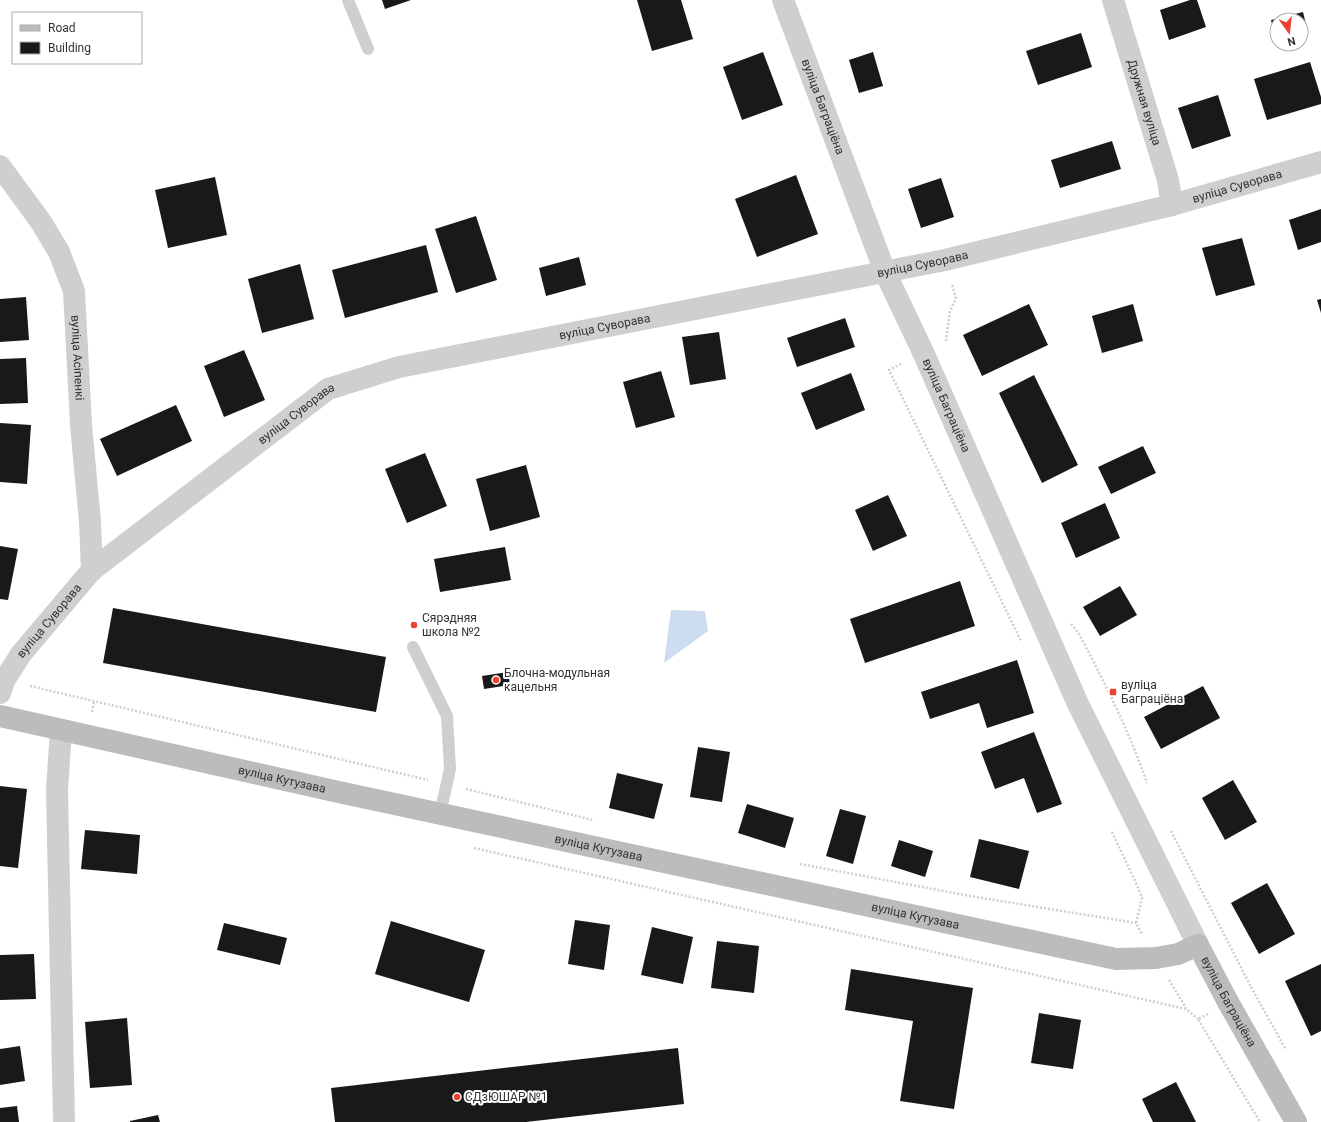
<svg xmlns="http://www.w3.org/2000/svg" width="1321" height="1122" font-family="Roboto,sans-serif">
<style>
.water{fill:#cddcef}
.building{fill:#191919}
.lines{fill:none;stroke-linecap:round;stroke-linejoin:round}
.path{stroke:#cfcfcf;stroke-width:2.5;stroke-dasharray:2 2;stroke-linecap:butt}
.service{stroke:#cfcfcf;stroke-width:12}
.minor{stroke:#cfcfcf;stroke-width:22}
.tertiary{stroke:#cfcfcf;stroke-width:22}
.secondary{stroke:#bcbcbc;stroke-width:22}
.poi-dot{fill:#ec4232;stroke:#fff;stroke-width:1.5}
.labels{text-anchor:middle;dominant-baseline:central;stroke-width:4;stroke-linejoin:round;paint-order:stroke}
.street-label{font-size:12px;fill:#323232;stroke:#fff}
.poi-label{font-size:12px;fill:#323232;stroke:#fff;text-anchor:start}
</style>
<rect width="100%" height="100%" fill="#fff"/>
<path class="water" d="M671,610L705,611L708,631L664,663Z"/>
<g class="building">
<path d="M382,0H411L385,9Z"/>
<path d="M637,0H681L693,39L652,51Z"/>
<path d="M1190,0H1197L1206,27L1169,40L1160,10Z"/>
<path d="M1303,12L1308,33L1301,34V20H1277V40H1276L1271,20Z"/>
<path d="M1081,33L1092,67L1038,85L1026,51Z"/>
<path d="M763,52L783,105L742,120L723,67Z"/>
<path d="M873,52L883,86L859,93L849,60Z"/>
<path d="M1310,62L1321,97V104L1267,120L1254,79Z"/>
<path d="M1218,95L1231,136L1192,149L1178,108Z"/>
<path d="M1112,141L1121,169L1060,188L1051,160Z"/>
<path d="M796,175L818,234L757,257L735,199Z"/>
<path d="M215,177L227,235L168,248L155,190Z"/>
<path d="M941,178L954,217L921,228L908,189Z"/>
<path d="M1321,209V242L1298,250L1289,220Z"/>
<path d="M476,216L497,280L456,293L435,229Z"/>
<path d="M1242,238L1255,285L1216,296L1202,248Z"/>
<path d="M426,245L438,292L345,318L332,270Z"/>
<path d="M579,257L586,285L546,296L539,268Z"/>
<path d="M300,264L314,319L262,333L248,279Z"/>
<path d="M26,297L29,340L0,342V299Z"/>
<path d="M1321,299V313L1317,300Z"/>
<path d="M1029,304L1048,345L982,376L963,335Z"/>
<path d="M1133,304L1143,341L1102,353L1092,316Z"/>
<path d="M845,318L855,347L797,367L787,338Z"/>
<path d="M719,332L726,379L690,385L682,337Z"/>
<path d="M244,350L265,400L224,417L204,366Z"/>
<path d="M26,358L28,403L0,404V359Z"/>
<path d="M661,371L675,417L636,428L623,382Z"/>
<path d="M851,373L865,410L816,430L801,393Z"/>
<path d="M1034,375L1078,465L1042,483L999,393Z"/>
<path d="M176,405L192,441L117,476L100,439Z"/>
<path d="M0,423L31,425L27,484L0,482Z"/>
<path d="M1143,446L1156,473L1111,494L1098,467Z"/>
<path d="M425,453L447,506L407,523L385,469Z"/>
<path d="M526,465L540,517L490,531L476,479Z"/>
<path d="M888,495L907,536L873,551L855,510Z"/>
<path d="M1105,503L1120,538L1076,558L1061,523Z"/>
<path d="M0,546L18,549L8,600L0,599Z"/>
<path d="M505,547L511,580L440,592L434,559Z"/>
<path d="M960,581L975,626L865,663L850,619Z"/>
<path d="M1120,586L1137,615L1100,636L1083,607Z"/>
<path d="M113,608L386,657L376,712L103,663Z"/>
<path d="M1017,660L1034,713L987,728L979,703L930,719L921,692Z"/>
<path d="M508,672L510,685L484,689L482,676Z"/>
<path d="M1203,686L1220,718L1161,749L1144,717Z"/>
<path d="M1034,732L1062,804L1037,813L1024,778L995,789L981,752Z"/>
<path d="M698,747L730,752L722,802L690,797Z"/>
<path d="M617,773L663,784L654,819L609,808Z"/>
<path d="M1233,780L1257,822L1225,840L1202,798Z"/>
<path d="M0,786L27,789L18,868L0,866Z"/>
<path d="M747,804L794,818L785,848L738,833Z"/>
<path d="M840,809L866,816L853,864L826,856Z"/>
<path d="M85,830L140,835L137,874L81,869Z"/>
<path d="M979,839L1029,851L1019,889L970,877Z"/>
<path d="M899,840L933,851L925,877L891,866Z"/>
<path d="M1267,883L1295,934L1259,954L1231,903Z"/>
<path d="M575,920L610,925L604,970L568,964Z"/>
<path d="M391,921L485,950L469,1002L375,974Z"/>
<path d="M224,923L287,938L280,965L217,950Z"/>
<path d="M652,927L693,937L683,984L641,975Z"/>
<path d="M717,941L759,946L754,993L711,988Z"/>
<path d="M34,954L36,999L0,1000V955Z"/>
<path d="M1321,964V1031L1311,1036L1285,981Z"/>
<path d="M851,969L973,988L954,1109L900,1101L913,1021L845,1010Z"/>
<path d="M1039,1013L1081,1020L1073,1069L1031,1063Z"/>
<path d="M127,1018L132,1085L90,1088L85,1022Z"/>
<path d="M20,1046L25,1081L0,1085V1049Z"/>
<path d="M678,1048L684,1104L526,1122H335L331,1088Z"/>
<path d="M1176,1082L1196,1122H1153L1142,1099Z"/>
<path d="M17,1106L19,1122H0V1108Z"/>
<path d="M158,1115L160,1122H130V1121Z"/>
</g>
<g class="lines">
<g class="path">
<path d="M946,341L950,311L956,299L952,284"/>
<path d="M901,364L889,370L1021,641"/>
<path d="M1071,624L1078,632C1104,681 1129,731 1147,783"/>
<path d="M30,686L428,780"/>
<path d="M92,712L94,702"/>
<path d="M466,789L593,820"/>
<path d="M1171,831L1251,987"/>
<path d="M1112,832L1137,885L1142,898L1136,923L1142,934"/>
<path d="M474,848L1186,1009L1198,1019"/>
<path d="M800,864L970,896L1136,923"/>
<path d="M1169,980L1186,1008"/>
<path d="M1251,987L1286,1050"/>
<path d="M1208,1014L1198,1019L1260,1122"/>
</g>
<g class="service">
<path d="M348,0L368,49"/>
<path d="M413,647L447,716L450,769L440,814"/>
</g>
<g class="minor">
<path id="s1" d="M783,0L885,272"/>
<path id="s2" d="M1113,0L1168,180L1172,205"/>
<path id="s3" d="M0,166L41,222L59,252L74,291L81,425L90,522L92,570"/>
<path d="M61,730L57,790L64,1122"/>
</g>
<g class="tertiary">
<path id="s4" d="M885,272L923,352L1078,704L1198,945"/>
<path id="s5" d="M0,693L4,681L21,654L92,570L328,389L399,367L945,260L1172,205L1321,162"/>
</g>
<path class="secondary" id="s6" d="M0,716L334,791L1116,959L1156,958L1178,954L1198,945L1228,1002L1296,1122"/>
</g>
<g class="poi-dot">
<circle cx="414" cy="625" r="4"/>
<circle cx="496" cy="680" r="4"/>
<rect x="1109" y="688" width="8" height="8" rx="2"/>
<circle cx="457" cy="1097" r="4"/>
</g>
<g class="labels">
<g class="street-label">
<text stroke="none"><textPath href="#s2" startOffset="107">Дружная вуліца</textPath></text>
<text stroke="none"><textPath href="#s1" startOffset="114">вуліца Баграціёна</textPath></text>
<text stroke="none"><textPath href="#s5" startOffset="1384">вуліца Суворава</textPath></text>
<text stroke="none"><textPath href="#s5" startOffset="1060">вуліца Суворава</textPath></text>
<text stroke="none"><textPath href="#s5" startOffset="736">вуліца Суворава</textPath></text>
<text stroke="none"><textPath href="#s3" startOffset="213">вуліца Асіпенкі</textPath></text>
<text stroke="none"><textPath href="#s4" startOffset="147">вуліца Баграціёна</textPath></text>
<text stroke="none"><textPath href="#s5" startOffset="412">вуліца Суворава</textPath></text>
<text stroke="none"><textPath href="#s5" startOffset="88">вуліца Суворава</textPath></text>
<text stroke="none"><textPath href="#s6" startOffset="289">вуліца Кутузава</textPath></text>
<text stroke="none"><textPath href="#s6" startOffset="613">вуліца Кутузава</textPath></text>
<text stroke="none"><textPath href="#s6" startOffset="937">вуліца Кутузава</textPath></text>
<text stroke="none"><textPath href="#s6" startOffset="1291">вуліца Баграціёна</textPath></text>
</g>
<g class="poi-label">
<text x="422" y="618">Сярэдняя<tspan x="422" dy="14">школа №2</tspan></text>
<text x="504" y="673">Блочна-модульная<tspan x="504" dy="14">кацельня</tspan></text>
<text x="1121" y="685">вуліца<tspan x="1121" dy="14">Баграціёна</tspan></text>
<text x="465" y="1097">СДзЮШАР №1</text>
</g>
</g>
<rect x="12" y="12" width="130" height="52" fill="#ffffff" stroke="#adadad"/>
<rect x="20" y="25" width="20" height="6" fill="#bcbcbc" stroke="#adadad"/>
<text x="48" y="32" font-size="12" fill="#323232">Road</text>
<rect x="20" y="42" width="20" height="12" fill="#191919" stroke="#adadad"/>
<text x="48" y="52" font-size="12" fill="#323232">Building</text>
<g transform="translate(1289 32) rotate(165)"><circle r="19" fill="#ffffff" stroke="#adadad"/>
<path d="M0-3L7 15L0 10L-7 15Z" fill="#ec4232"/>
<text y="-6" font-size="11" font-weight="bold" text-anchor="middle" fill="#323232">N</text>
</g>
</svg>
